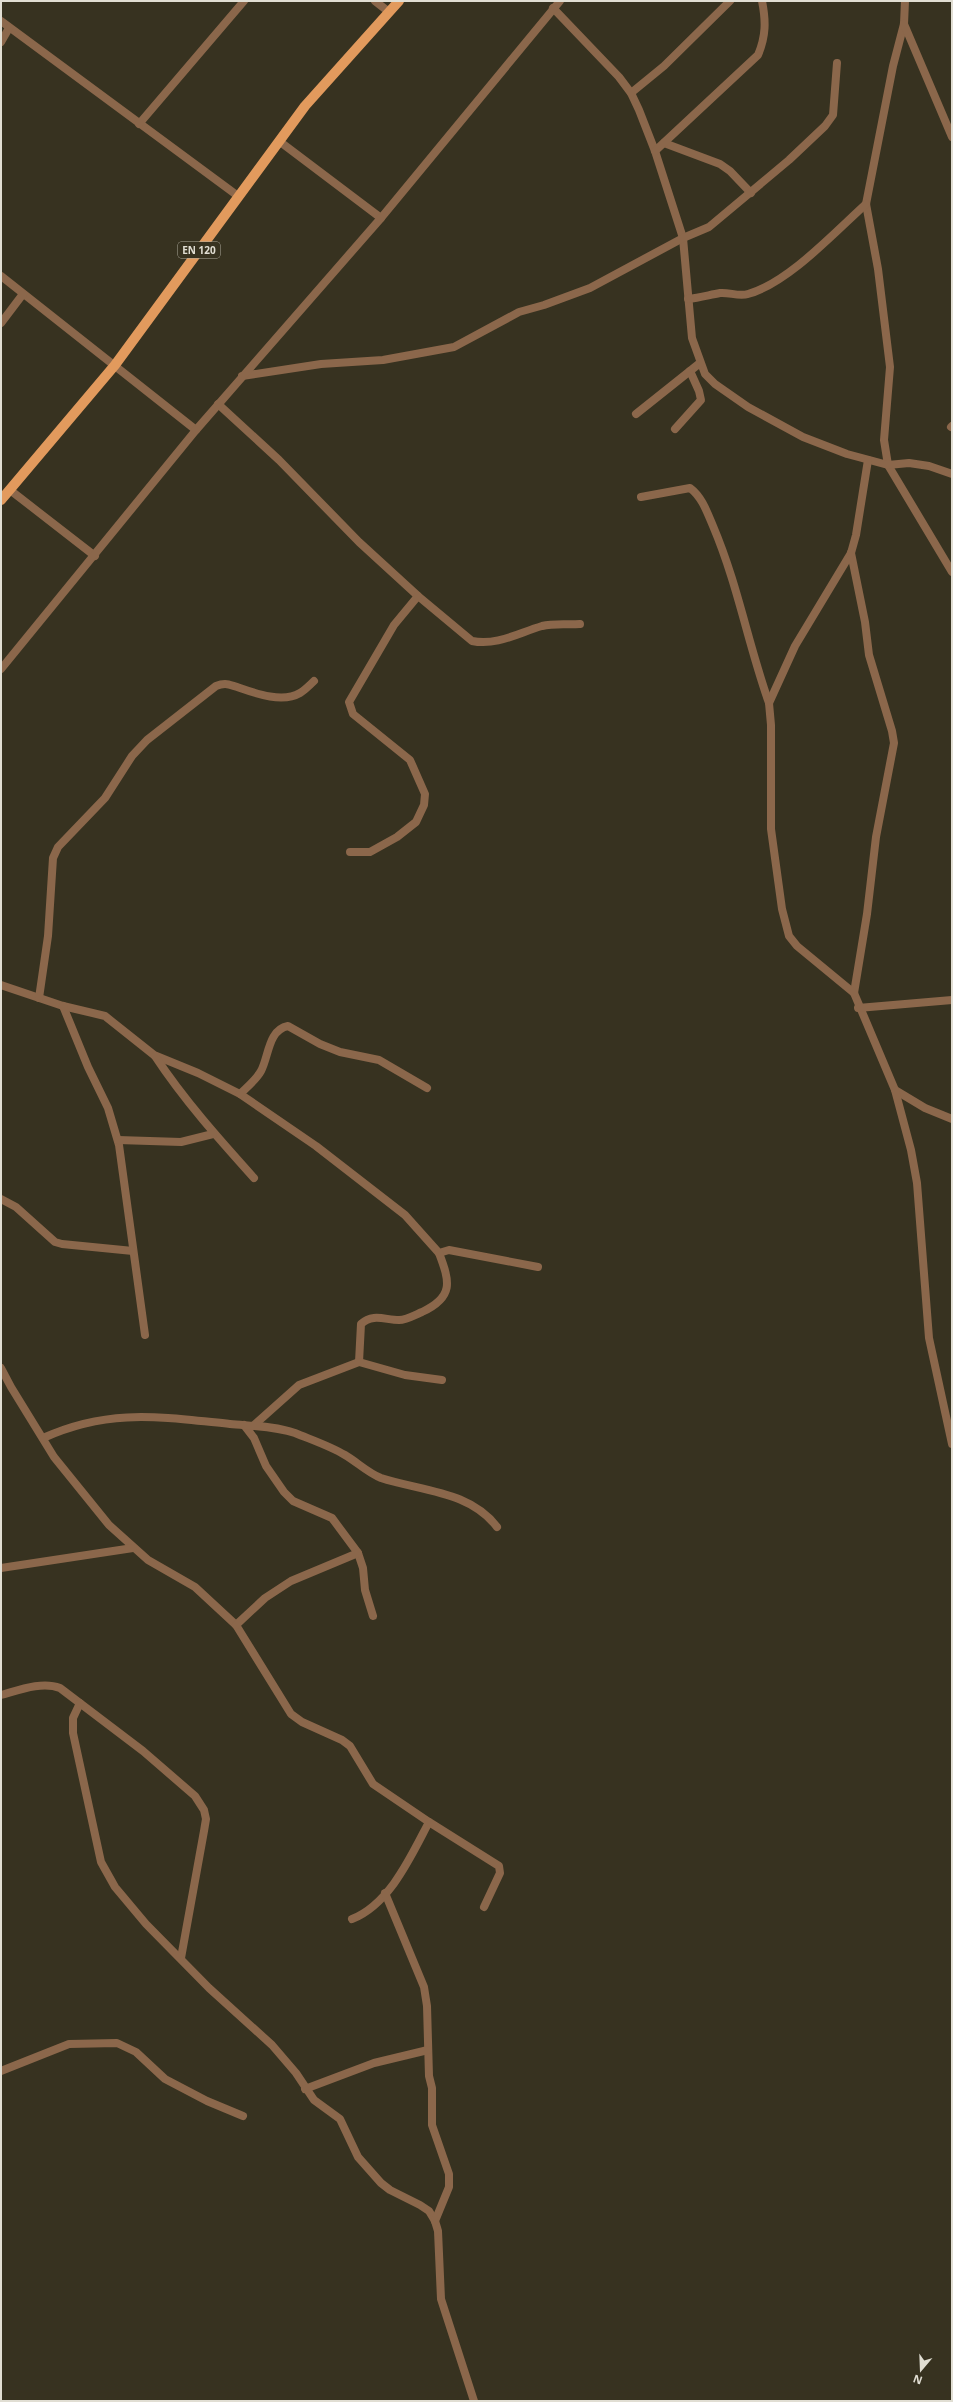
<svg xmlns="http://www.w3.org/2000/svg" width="953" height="2402" font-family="'Noto Sans',sans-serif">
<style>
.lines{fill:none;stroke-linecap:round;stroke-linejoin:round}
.street{stroke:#8b674b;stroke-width:8}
.primary{stroke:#e29a5d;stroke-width:10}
.labels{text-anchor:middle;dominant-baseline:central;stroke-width:3;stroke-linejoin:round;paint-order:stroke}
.shield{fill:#373220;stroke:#aeaa9d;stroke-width:1}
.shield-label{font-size:10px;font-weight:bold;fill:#e1ded3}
</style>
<rect width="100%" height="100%" fill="#373220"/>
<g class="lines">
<g class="street">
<path d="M375,1L389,12"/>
<path d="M905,1L904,24L893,66L866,204L878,269L890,367L884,440L888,465L952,572"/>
<path d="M553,8L619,77L631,93L639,110L655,151L683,238L692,338L705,374L715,384L748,407L803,437L847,454L888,465L909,463L929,466L952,474"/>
<path d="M1,21L238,196"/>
<path d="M904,24L952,137"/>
<path d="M1,42L9,28"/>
<path d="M631,93L664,66L730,1"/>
<path d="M139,124L244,1"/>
<path d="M279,141L381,218"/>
<path d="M664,143L720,164L730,171L751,193"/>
<path d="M655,151L758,55C766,36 766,21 762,1"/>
<path d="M1,276L196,430"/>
<path d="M688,299C699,298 709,295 720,293C729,292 739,297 748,294C788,283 835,232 866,204"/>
<path d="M1,323L23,294"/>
<path d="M242,376L321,364L383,360L454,347L519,312L544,305L590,288L683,238L709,227L789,160L825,126L833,115L837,63"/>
<path d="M218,404L279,460L359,542L418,596L472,641C497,646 518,633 542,626C554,623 568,625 580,624"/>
<path d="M636,414L700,363"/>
<path d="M951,427L952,426"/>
<path d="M675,429L701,400L699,391L690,371"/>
<path d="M10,490L95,556"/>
<path d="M641,497L690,488C702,497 707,512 713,526C738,585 748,644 769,703"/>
<path d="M851,553L865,622L869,655L892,731L894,743L876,837L867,914L854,993L895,1090L925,1108L952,1119"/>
<path d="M1,669L196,430L381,218L560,1"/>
<path d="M350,852H370L397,837L416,822L424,805L425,794L410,760L353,714L349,702L394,625L418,596"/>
<path d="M1,985L63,1006L105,1016L154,1055L198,1073L240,1094L316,1146L405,1215L439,1253L449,1250L538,1267"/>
<path d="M854,993L797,946L789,936L782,909L771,829V725L769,703L795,646L851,553L856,535L868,460"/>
<path d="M39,998L48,936L53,858L58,847L105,798L132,756L147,740L216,686C226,682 231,685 240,688C257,694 283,703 300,693C305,690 310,685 314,681"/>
<path d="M63,1006L88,1067L108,1108L119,1145L145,1335"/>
<path d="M858,1008L952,1000"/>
<path d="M155,1056C184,1100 219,1139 254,1178"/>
<path d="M895,1090L911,1150L917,1183L929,1338L952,1444"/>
<path d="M240,1094C247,1087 256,1080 261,1071C269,1056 268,1030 288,1026L320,1044L340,1052L379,1060L427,1088"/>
<path d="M118,1140L181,1142L213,1134"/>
<path d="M1,1199L16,1207L55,1242L62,1244L133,1251"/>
<path d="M359,1362L361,1324C373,1313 385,1320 399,1320C406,1320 415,1315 422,1312C454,1297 450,1282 439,1253"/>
<path d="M1,1368L11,1387L54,1457L109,1525L148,1560L195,1587L236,1625L291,1714L302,1722L342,1740L350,1746L373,1784L429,1822C411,1856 390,1904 352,1919"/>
<path d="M244,1425L254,1438L266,1466L284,1492L293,1501L332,1518L358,1553L363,1568L365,1590L373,1616"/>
<path d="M253,1426L299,1385L359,1362L405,1375L442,1380"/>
<path d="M43,1438C109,1408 160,1417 230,1424C251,1426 275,1426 295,1433C312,1440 330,1446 345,1455C357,1462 368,1473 381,1478C421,1491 470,1491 497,1527"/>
<path d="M1,1568L133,1548"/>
<path d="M236,1625L265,1598L291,1581L358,1553"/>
<path d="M1,1695C19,1690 42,1681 60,1688L143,1751L195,1796L204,1810L206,1819L204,1831L181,1958"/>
<path d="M80,1703L73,1718V1733L101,1862L115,1887L146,1924L209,1988L272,2045L296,2073L314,2100L340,2119L358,2157L381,2183L390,2190L420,2205L429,2211L435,2221L438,2231L441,2299L474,2401"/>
<path d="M429,1822L499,1866L500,1873L484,1907"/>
<path d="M385,1893L424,1987L427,2006L429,2076L432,2088V2125L449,2174V2187L435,2221"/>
<path d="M1,2071L69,2044L117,2043L136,2052L165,2079L207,2101L243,2116"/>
<path d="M305,2089L374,2063L428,2050"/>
</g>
<path class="primary" d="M1,500L115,365L305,106L399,1"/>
</g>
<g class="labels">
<rect class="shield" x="178" y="242" width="42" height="16" rx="3"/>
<g class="shield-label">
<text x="199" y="250">EN 120</text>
</g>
</g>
<rect width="953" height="2402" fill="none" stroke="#e1ded3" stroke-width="4"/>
<g transform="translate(921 2370) rotate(199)" stroke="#373220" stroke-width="3" paint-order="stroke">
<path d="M0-3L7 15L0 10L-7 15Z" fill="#e1ded3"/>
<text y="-6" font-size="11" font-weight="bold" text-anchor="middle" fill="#e1ded3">N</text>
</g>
</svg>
